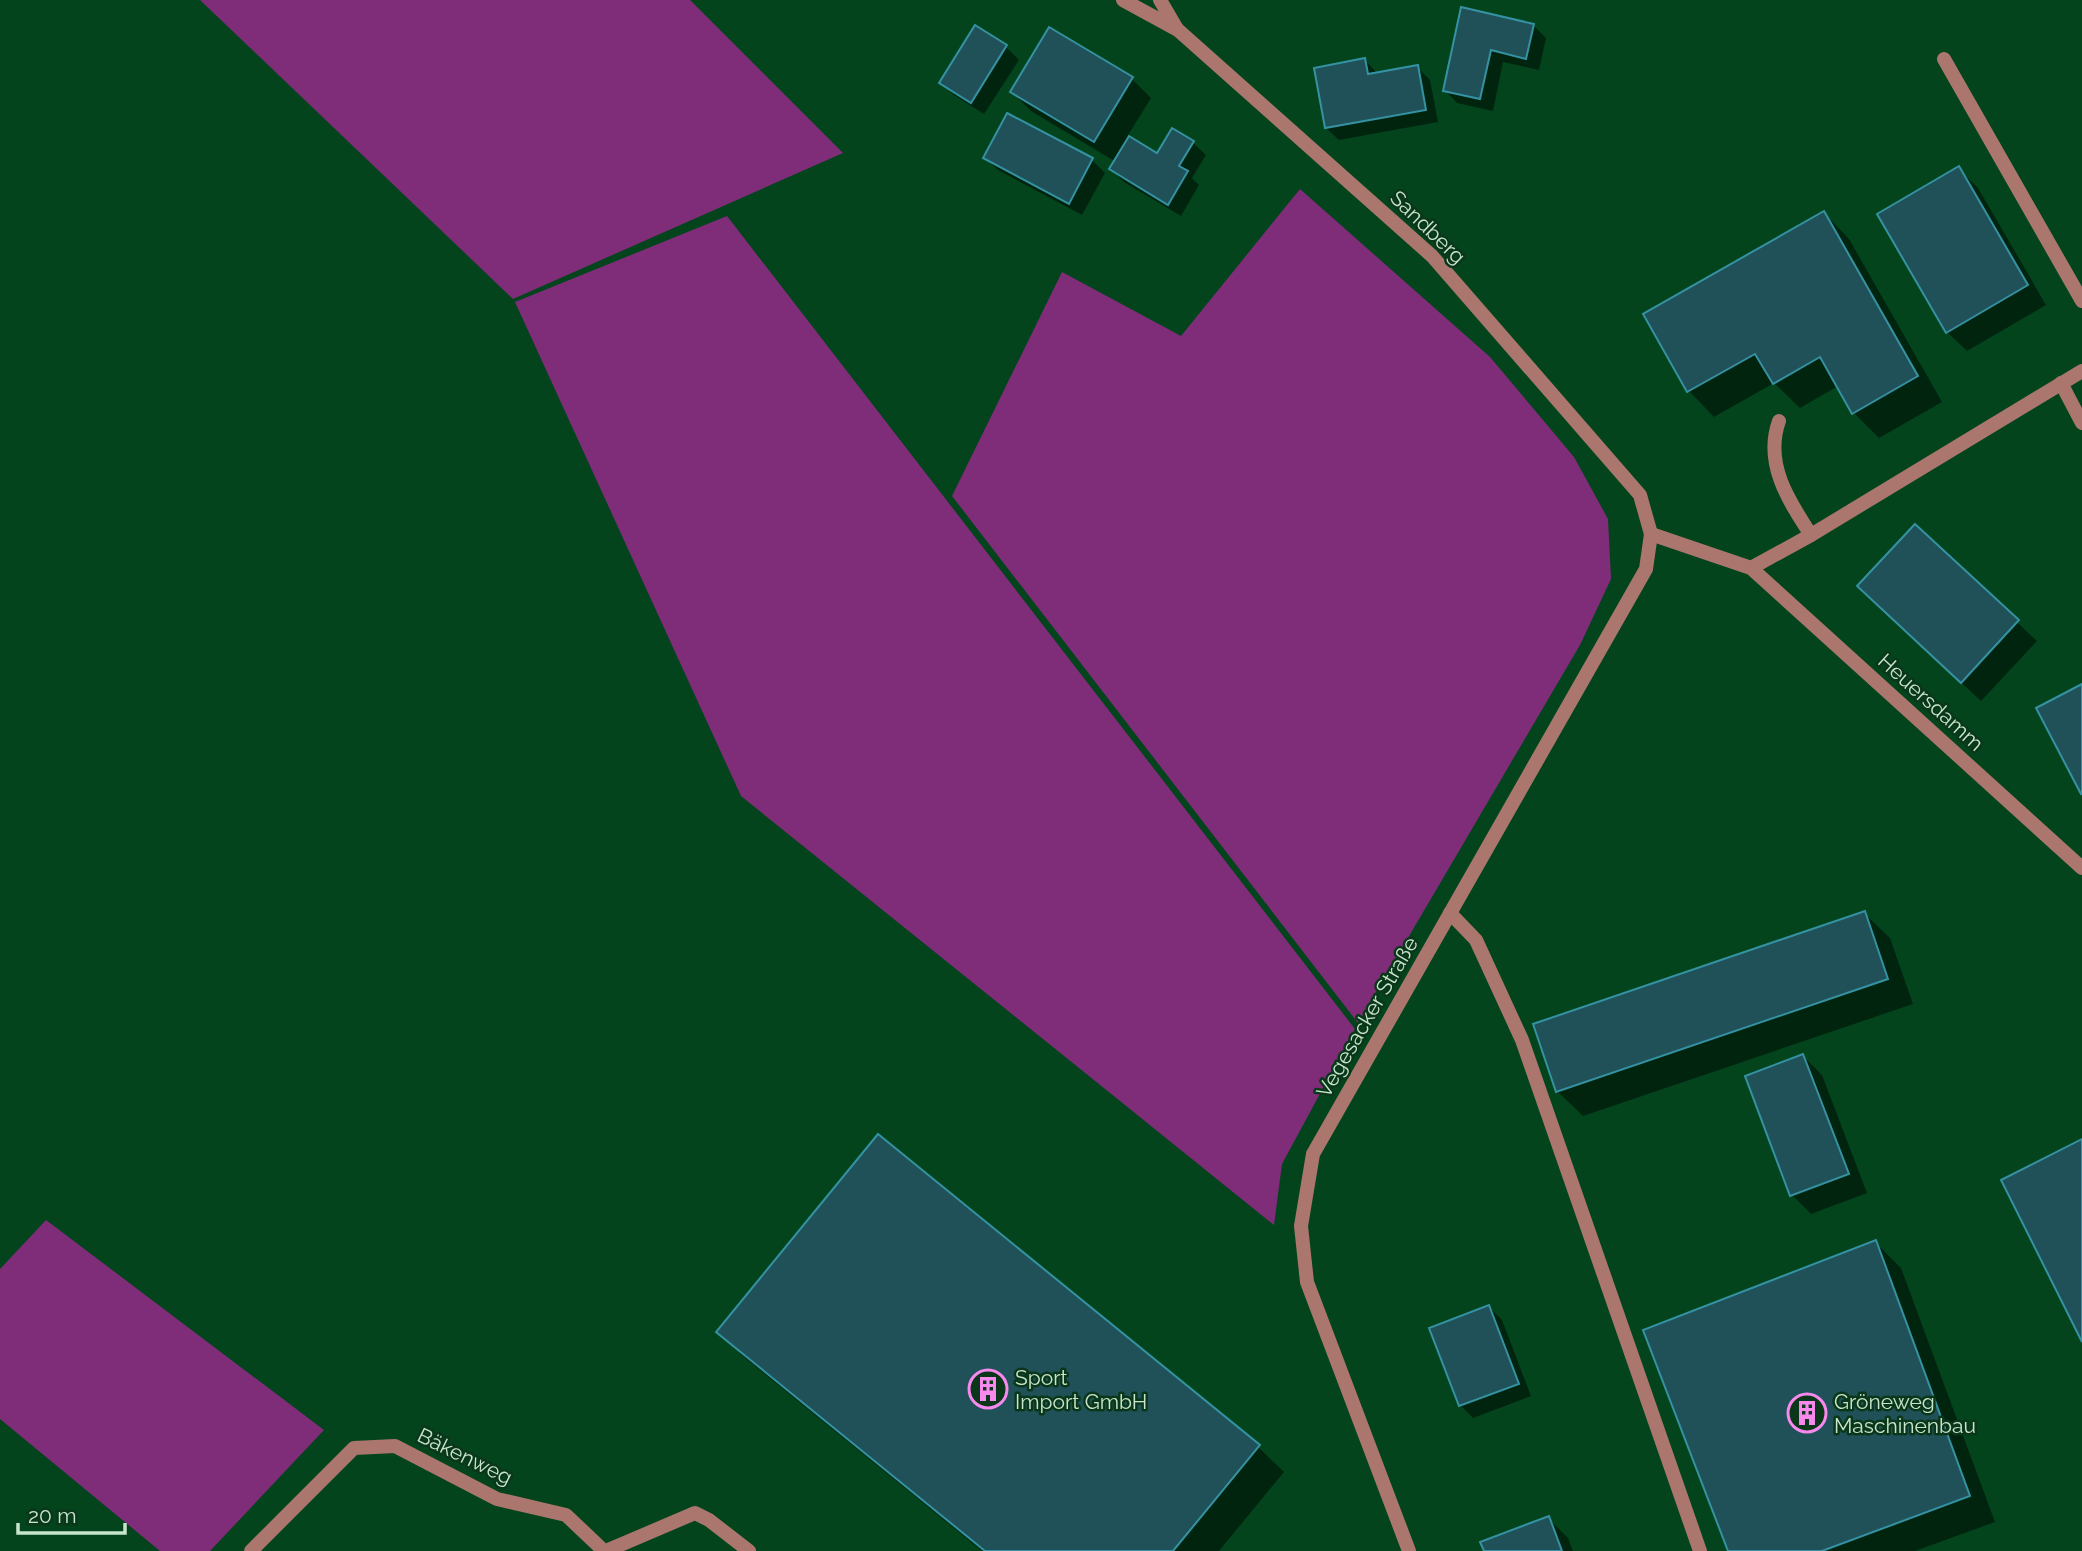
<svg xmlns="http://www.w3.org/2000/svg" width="2082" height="1551" font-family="Raleway,sans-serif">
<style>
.green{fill:#7f2c79}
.shadow{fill:#0007}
.building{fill:#205159;stroke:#3492a2;stroke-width:2}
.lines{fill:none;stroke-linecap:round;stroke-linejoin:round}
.service{stroke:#ab766d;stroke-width:14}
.minor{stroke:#ab766d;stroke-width:14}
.labels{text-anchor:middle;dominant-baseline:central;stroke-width:5;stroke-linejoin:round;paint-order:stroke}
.street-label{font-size:21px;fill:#c7e4cc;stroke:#0a3719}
.poi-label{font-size:21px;fill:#c7e4cc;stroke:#0a3719;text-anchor:start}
</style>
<rect width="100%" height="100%" fill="#03441d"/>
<g class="green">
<path d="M200,0H690L843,153L513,299Z"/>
<path d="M1300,189L1490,357L1574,457L1608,519L1611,579L1580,645L1358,1023L952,496L1062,272L1181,336Z"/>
<path d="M727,216L1355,1029L1282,1164L1274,1225L741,796L515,302Z"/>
<path d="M46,1220L324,1430L210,1551H160L0,1419V1269Z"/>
</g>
<g class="shadow">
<path d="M1462,9L1533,25L1546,38L1539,70L1503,62L1493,111L1457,103L1445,90Z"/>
<path d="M976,27L1006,47L1019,60L984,114L954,95L941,83Z"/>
<path d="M1365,60L1378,74L1417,67L1430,80L1438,122L1339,140L1326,128Z"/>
<path d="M1132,79L1151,98L1127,137L1157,155L1193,143L1206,155L1192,178L1199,185L1181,216L1124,182L1111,169L1116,162L1031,111L1012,92Z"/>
<path d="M985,158L1092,160L1105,173L1082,215L998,170Z"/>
<path d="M1959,169L1978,188L2046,305L1967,351L1947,332Z"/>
<path d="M1824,213L1849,239L1942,402L1879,438L1854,413L1838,386L1800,408L1774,383L1714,417L1689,391L1645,314Z"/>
<path d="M1915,526L2037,641L1981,701L1878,605Z"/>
<path d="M1864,913L1890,938L1913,1004L1583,1116L1557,1091Z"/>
<path d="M1803,1056L1822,1075L1867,1193L1811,1214L1792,1195Z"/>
<path d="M1875,1242L1901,1268L1995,1522L1915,1551H1729Z"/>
<path d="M1489,1307L1502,1320L1531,1396L1473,1418L1460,1405Z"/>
<path d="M719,1332L1258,1447L1284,1472L1219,1551H982L744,1357Z"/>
<path d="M1548,1518L1568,1538L1573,1551H1485Z"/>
</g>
<g class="building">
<path d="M1461,7L1534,24L1526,59L1491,50L1480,99L1443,91Z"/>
<path d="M975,25L1007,45L971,103L939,83Z"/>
<path d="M1049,27L1133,77L1094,142L1010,92Z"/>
<path d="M1365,58L1368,74L1418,65L1426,110L1325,128L1314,68Z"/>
<path d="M1007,113L1093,158L1069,204L983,158Z"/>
<path d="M1172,128L1194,141L1179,166L1188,171L1168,205L1109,169L1129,136L1157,153Z"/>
<path d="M1959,166L2028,285L1946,333L1877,214Z"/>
<path d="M1824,211L1918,376L1852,414L1820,357L1773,384L1755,354L1687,392L1643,314Z"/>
<path d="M1915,524L2019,620L1961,683L1857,586Z"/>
<path d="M2082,684V793L2081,794L2036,708Z"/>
<path d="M1865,911L1888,979L1556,1092L1533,1024Z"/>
<path d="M1803,1054L1849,1174L1790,1196L1745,1076Z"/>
<path d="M878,1134L1260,1445L1173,1551H985L716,1332Z"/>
<path d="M2082,1139V1342L2001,1180Z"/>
<path d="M1876,1240L1970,1496L1822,1551H1728L1643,1330Z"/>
<path d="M1489,1305L1519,1384L1459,1406L1429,1328Z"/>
<path d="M1549,1516L1562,1551H1484L1480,1542Z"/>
</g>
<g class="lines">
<g class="service">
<path d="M1944,59L2082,301"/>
<path d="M2061,383L2082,423"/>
<path d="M1779,421C1764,463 1788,500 1811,535"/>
<path d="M1450,913L1476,940L1522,1040L1700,1551"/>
<path d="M606,1551L695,1513L709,1520L749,1551"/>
</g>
<g class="minor">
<path d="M1123,0L1178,30L1432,256L1640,495L1651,534L1646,569L1313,1154L1301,1226L1307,1282L1409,1551"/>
<path d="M1160,0L1177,29"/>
<path d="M1651,534L1751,568L2082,868"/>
<path d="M1751,568L1811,535L2082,371"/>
<path d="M251,1551L354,1448L395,1446L497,1499L566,1515L604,1551"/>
</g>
</g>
<defs>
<symbol id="building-ring" viewBox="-11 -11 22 22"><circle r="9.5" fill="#0a3719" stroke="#f788ec" stroke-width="1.5"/><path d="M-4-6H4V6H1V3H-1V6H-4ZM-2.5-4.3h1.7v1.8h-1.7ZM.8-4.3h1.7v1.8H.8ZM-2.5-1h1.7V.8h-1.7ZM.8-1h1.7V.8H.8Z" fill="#f788ec"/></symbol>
</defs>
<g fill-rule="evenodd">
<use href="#building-ring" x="966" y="1367" width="44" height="44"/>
<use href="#building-ring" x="1785" y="1391" width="44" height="44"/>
</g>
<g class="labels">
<g class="street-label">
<text transform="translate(1428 227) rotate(44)">Sandberg</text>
<text transform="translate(1931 702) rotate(42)">Heuersdamm</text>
<text transform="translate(1367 1017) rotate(-60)">Vegesacker Straße</text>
<text transform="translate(465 1456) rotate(26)">Bäkenweg</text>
</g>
<g class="poi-label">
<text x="1015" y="1377">Sport<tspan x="1015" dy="24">Import GmbH</tspan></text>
<text x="1834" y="1401">Gröneweg<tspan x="1834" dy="24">Maschinenbau</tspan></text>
</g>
</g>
<path d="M18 1523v10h107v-10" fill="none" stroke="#c7e4cc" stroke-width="3.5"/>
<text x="28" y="1523" font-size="21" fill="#c7e4cc" stroke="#0a3719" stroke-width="5" paint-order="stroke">20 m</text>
</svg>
